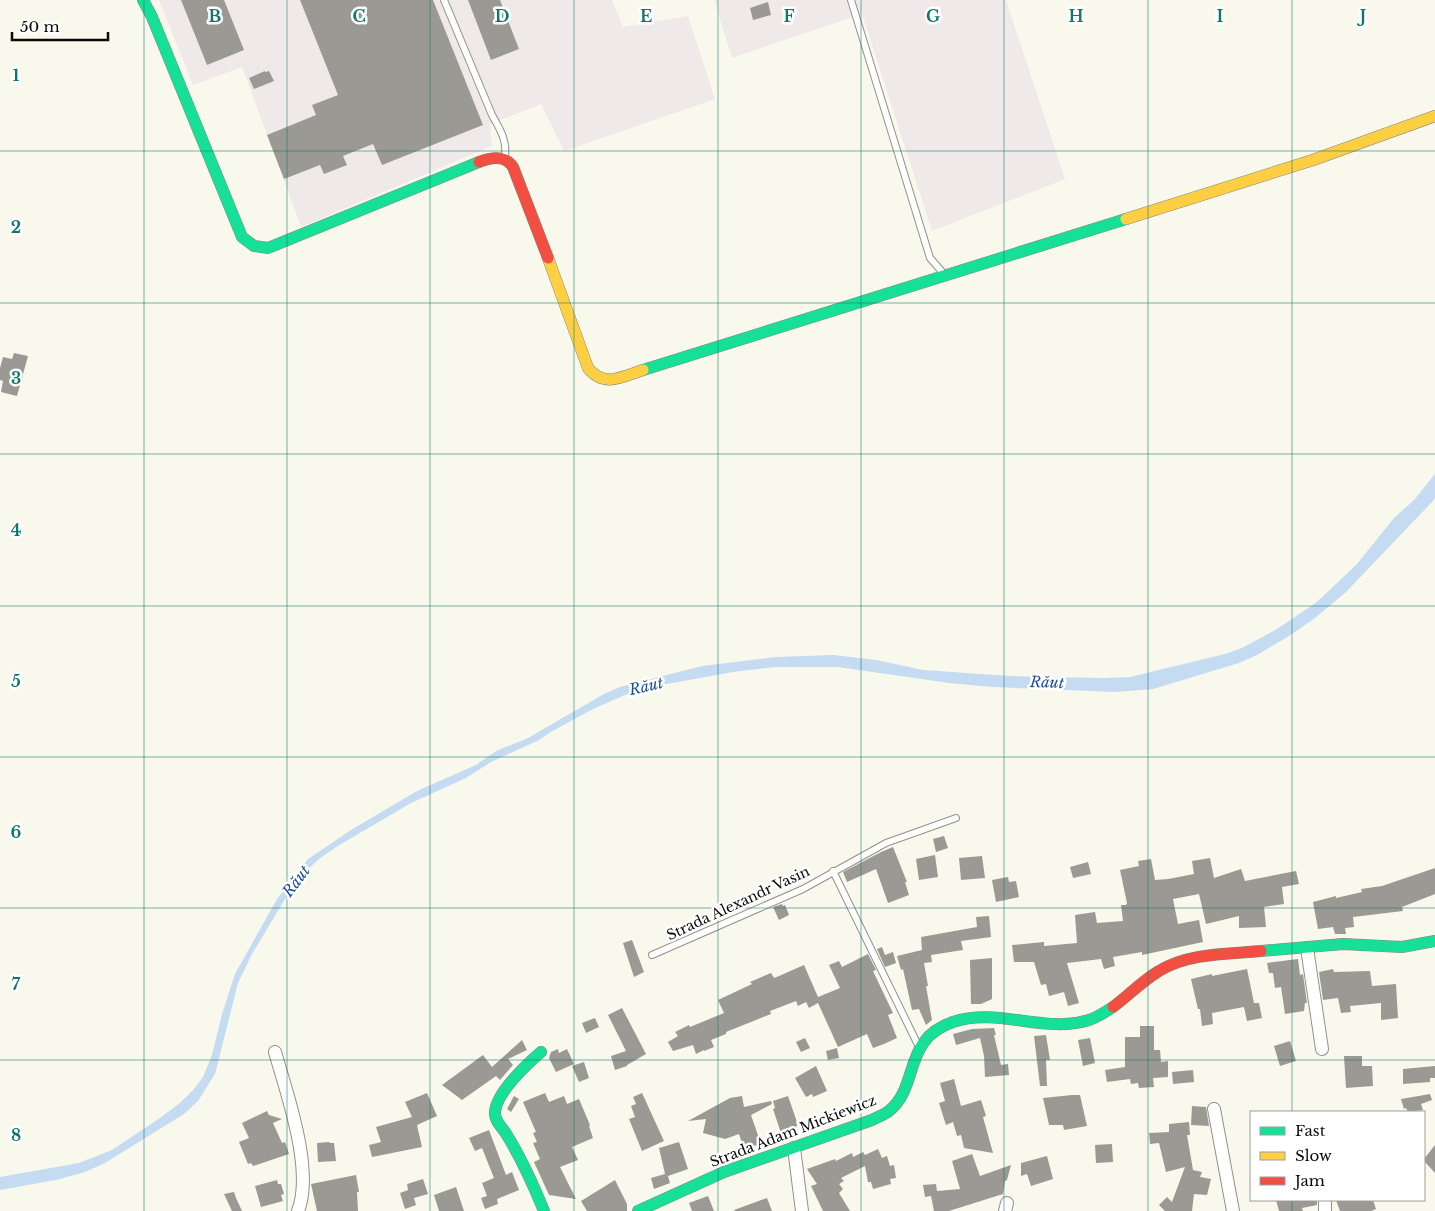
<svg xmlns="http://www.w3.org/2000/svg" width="1435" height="1211" font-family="'Libre Baskerville',serif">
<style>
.industrial{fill:#f0e9ea}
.water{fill:#c4dbf1}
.building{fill:#9b9993}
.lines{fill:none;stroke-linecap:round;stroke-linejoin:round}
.lane-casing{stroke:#92918c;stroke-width:8}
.street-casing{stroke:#92918c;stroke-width:14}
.fast-casing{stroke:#888882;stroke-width:12}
.slow-casing{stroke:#888882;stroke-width:12}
.jam-casing{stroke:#888882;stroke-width:12}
.lane{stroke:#fefefc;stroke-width:6}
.street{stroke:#fefefc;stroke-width:12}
.fast{stroke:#16e098;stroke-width:11}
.slow{stroke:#ffcf43;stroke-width:11}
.jam{stroke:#f24e42;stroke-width:11}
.grid{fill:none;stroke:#0f766e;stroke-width:1;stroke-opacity:0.55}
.labels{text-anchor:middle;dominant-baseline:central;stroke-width:5;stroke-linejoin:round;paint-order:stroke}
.street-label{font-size:14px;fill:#0a0a0a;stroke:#fff}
.water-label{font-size:15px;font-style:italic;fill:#1a4d94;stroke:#fff}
.grid-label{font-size:16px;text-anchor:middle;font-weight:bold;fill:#0f766e;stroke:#fff;stroke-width:5;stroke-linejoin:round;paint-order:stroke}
</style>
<rect width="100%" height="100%" fill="#f9f8ec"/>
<g class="industrial">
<path d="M159,0H612L623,27L688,16L715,99L564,151L541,104L490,124L492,146L301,227L242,67L193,85Z"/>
<path d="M714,0H1006L1065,179L932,231L862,14L732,58Z"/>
</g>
<path class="water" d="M1435,474V498L1432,502L1346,592L1315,618L1289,636L1257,655L1239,663L1153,689L1115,692L992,687L949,683L838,667H775L733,672L656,686L625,695L593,709L549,733L539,740L491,762L466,778L411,803L336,847L319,859L304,873L288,894L252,954L238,983L215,1074L198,1101L184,1114L105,1163L85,1172L56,1180L0,1190V1177L79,1163L112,1150L160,1118L180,1103L194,1089L203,1077L212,1055L222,1014L235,974L277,899L308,859L351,830L417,791L476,765L496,751L528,738L604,694L620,687L702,666L776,657L834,655L876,660L923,670L1010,676L1104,678L1130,677L1225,654L1242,648L1277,629L1317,602L1357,564L1394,518L1414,500Z"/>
<g class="building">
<path d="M181,0H224L244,50L207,65Z"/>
<path d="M300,0H433L483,125L382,165L373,144L343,156L347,165L324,174L320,165L284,179L267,135L316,115L312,105L338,95Z"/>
<path d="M468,0H500L519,49L491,60Z"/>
<path d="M768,2L771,15L753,20L750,8Z"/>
<path d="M265,71V72L269,71L274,81L254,89L249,78Z"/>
<path d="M14,353L28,356L17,396L1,392L3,381L0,380V368L3,357L12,359Z"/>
<path d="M944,836L948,848L936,852L933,839Z"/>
<path d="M893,847L907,882H905L909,895L888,903L876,869L847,882L843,872L881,852Z"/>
<path d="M935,855L938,877L919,880L916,859Z"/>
<path d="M982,856L985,878L961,880L959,858Z"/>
<path d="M1210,858L1214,878L1241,869L1245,881L1296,871L1299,884L1282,887L1284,904L1264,907L1266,927L1239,928V916L1206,924L1199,894L1173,899L1178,924L1199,920L1203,942L1142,955V952L1113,957L1115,966L1104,969L1101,959L1067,963L1079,1003L1068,1006L1064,992L1049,996L1046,984L1041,985L1034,962H1014L1012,945L1044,942V946L1077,943L1075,915L1095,912L1097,923L1123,921L1121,905H1126L1127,903L1120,870L1139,866L1138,861L1151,859L1155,880L1168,879L1194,874L1192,861Z"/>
<path d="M1088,862L1091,874L1073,878L1070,867Z"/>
<path d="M1435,868V894L1402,907L1403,911L1353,917L1354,927L1345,928L1346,934H1335L1333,927L1318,929L1313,902L1336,896V898L1362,892L1361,889L1382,886Z"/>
<path d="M1008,877L1009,882L1016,881L1019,897L996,902L992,880Z"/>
<path d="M782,904L783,906L785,905L789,915L779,920L773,907Z"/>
<path d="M989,916L991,937L961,941L963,950L931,955L932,962L924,963L928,986H926L932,1020L926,1025L919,1009L912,1010L903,969L901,970L897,956L922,950L921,937L977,927L976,917Z"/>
<path d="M632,940L644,972L634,977L623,943Z"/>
<path d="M882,947L885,955L893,952L896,963L885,967L877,949Z"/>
<path d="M868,954L876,970L873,971L893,1013L888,1015L897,1038L884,1044L873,1048L867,1034L838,1047L818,1003L809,1008L806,1002L798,1006L796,1001L770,1011L771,1014L726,1032V1034L711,1040L714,1047L704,1051V1050L696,1054L693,1045L673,1051L668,1042L678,1036L675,1032L689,1025L690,1027L724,1013L718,1000L752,984L750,982L771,973L774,978L779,976L804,965L818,997L840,988L829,965L839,961L842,967Z"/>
<path d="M992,958V999L981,1004H971L970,960Z"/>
<path d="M1298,959L1300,975L1303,974L1307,1003H1305L1304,1011L1285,1014L1281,987L1275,988L1273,973H1269L1267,963Z"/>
<path d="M1247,969L1254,1003H1259L1262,1018L1247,1021L1244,1007L1212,1013L1213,1024L1202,1026L1200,1009H1198L1191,979L1212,974V976Z"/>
<path d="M1333,969L1334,972L1370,971L1372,986L1396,984L1398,1018L1381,1020V1003L1350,1006L1351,1012L1341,1013L1338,998L1323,1000L1319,972Z"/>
<path d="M622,1008L646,1054L627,1065V1066L615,1070L611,1056L626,1051L608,1015Z"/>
<path d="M595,1018L599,1027L586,1033L582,1023Z"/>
<path d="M1140,1026H1154V1050H1160L1161,1062L1168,1061V1077L1153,1078L1154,1087L1139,1088L1138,1083L1131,1084L1130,1079L1107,1082L1105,1070L1125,1067V1037H1140Z"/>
<path d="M994,1028L996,1035H994L1001,1065L1008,1064L1009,1075L985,1077L984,1056L980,1038L956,1045L953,1034L972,1029Z"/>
<path d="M1046,1035L1050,1060H1046L1047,1086H1040L1034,1036Z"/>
<path d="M805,1038L810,1048L801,1052L796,1042Z"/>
<path d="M1090,1038L1095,1063L1083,1066L1078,1040Z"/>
<path d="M522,1040L527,1050L508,1059L513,1065L500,1080L496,1076L462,1100L442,1085L483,1055L492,1067Z"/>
<path d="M1290,1041L1296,1061L1280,1066L1274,1046Z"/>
<path d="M837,1048L839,1058L828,1060L826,1051Z"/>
<path d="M558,1049L559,1053L567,1049L574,1064L556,1072L549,1058L551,1052Z"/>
<path d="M1344,1056H1362V1066H1372L1373,1086L1346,1088Z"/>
<path d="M584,1062L589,1078L579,1082L572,1066Z"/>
<path d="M816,1066L827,1091L813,1097L812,1094L806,1097L795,1078Z"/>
<path d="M1435,1066V1078H1430V1082L1403,1084V1069Z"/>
<path d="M1193,1070L1194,1082L1173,1084L1172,1072Z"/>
<path d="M954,1079L961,1106L981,1100L986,1116L983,1117L993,1153L964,1148L961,1135L957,1136L953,1122L946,1125L939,1103L945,1101L940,1083Z"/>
<path d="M427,1093L437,1116L417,1125L422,1147L372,1157L369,1145L381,1142L376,1127L412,1117L405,1102Z"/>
<path d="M545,1093L549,1102L564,1096L567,1104L579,1099L590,1125L589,1126L593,1138L572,1147L578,1160L560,1167L576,1199L549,1195L534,1162L540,1159L533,1143L537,1142L533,1133L536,1132L523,1102Z"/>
<path d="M642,1093L664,1141L642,1151L629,1119L635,1117L631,1106L636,1104L633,1097Z"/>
<path d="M1430,1094L1432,1100L1421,1104L1423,1110L1408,1112L1406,1108L1404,1109L1401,1099Z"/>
<path d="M1072,1095H1080L1087,1126L1064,1130L1063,1125H1049L1043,1098Z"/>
<path d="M514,1096L519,1099L511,1112L507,1109Z"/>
<path d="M742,1096L744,1107L771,1101L772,1104L751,1115L761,1144L744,1149L739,1134L725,1139L703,1133L706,1119L688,1121L730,1098Z"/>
<path d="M788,1096L798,1125L796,1126L798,1134L783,1139L773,1109L775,1108L773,1101Z"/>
<path d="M1192,1106L1206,1107L1209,1126L1191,1125Z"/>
<path d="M267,1111L269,1115L282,1119L273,1123L282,1143L285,1142L289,1154L253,1166L251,1163L248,1164L239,1142L249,1138L242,1123Z"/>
<path d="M1189,1122L1190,1135H1187L1193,1170L1202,1172L1200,1177L1211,1179L1207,1195L1194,1194L1192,1211H1165L1159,1205L1167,1197L1172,1202L1185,1167L1166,1172L1159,1143L1150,1144L1149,1133L1169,1132V1124Z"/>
<path d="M489,1130L506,1175L512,1172L519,1190L497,1199L498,1204L485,1209L481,1198L487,1196L482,1183L494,1178L482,1148L475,1151L469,1138Z"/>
<path d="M329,1142L330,1143H334L336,1161L318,1162L317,1143Z"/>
<path d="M679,1142L688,1169L668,1176L670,1183L654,1189L651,1178L665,1174L659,1148Z"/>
<path d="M1112,1144L1113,1162L1096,1163L1095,1145Z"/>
<path d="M1435,1145V1173L1424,1161V1159Z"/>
<path d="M878,1149L882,1158L887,1156L890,1166L894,1165L896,1178L890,1179L891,1184L873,1189L871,1182H868L865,1166L841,1178L844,1181L839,1184L843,1189L839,1193L850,1211H823L811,1186L817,1184L807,1169L835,1159L836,1161L852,1153L853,1157L863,1152L865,1155Z"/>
<path d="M972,1154L980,1176L1011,1165L1007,1180L1005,1181L1003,1194L949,1211H934L931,1196L925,1197L923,1185L936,1184L937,1191L960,1189L952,1161Z"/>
<path d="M1047,1156L1053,1179L1031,1186L1027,1174L1021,1176V1163Z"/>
<path d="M356,1175L359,1192H357L358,1211H317L311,1184Z"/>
<path d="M423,1179L428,1194L414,1198L416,1205L405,1209L400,1193L408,1190L407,1184Z"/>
<path d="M277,1180L278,1184H281L284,1194L281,1195L283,1201L261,1207L255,1186Z"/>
<path d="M615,1180L627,1204V1211H587L581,1201Z"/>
<path d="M456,1187L464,1211H439L434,1195Z"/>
<path d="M234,1192L236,1198L242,1211H232L224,1194Z"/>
<path d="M708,1196L714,1211H692L689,1203Z"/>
<path d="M767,1198L772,1211H735L734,1210Z"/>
<path d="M1276,1200H1317V1205L1302,1208L1303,1211H1279Z"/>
<path d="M1336,1200H1373L1376,1209L1371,1211H1340Z"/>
</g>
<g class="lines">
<defs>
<g id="lane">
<path d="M444,0L492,115C501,131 507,140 505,158"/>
<path d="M851,0L930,258L944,274"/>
<path d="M833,871L918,1045"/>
<path d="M652,955L803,889L886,843L956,818"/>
</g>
<g id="street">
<path d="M1307,948L1322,1049"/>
<path d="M275,1052C287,1094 314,1170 298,1211"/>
<path d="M1214,1109L1233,1211"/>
<path d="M794,1148L802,1211"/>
<path d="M1005,1211L1007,1203"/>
<path d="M1325,1211V1200"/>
</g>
<g id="fast">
<path d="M143,0L152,17L242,237L254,246L268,248L479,162"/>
<path d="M643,370L1126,219"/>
<path d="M1261,951L1343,944L1402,947L1435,941"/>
<path d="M541,1052C527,1064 496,1093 495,1112C494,1120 501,1126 505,1132C521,1157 533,1184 544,1211"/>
<path d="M638,1211L724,1172L872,1120C877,1117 884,1115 889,1111C920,1086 902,1039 953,1022C998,1007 1045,1034 1089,1020C1098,1017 1105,1012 1113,1007"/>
</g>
<g id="slow">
<path d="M1126,219L1313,160L1435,116"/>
<path d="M548,258L588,368C604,388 622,377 643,370"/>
</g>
<g id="jam">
<path d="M479,162C492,157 505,155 513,167L548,258"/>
<path d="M1113,1007C1128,996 1142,981 1159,971C1188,953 1228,954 1261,951"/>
</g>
</defs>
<use href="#lane" class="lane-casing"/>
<use href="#street" class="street-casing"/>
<use href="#fast" class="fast-casing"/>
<use href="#slow" class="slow-casing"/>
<use href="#jam" class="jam-casing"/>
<use href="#lane" class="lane"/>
<use href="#street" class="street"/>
<use href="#fast" class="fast"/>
<use href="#slow" class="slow"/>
<use href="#jam" class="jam"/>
</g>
<path class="grid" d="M144,0V1211M287,0V1211M430,0V1211M574,0V1211M718,0V1211M861,0V1211M1004,0V1211M1148,0V1211M1292,0V1112M0,151H1435M0,303H1435M0,454H1435M0,606H1435M0,757H1435M0,908H1435M0,1060H1435M1292,1200V1211"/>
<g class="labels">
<g class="street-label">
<text transform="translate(738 903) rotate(-25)">Strada Alexandr Vasin</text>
<text transform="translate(793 1131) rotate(-21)">Strada Adam Mickiewicz</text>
</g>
<g class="water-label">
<text transform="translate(1047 682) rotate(2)">Răut</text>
<text transform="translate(646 686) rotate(-13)">Răut</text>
<text transform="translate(296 881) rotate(-53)">Răut</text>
</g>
</g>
<g class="grid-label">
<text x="215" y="22">B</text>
<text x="359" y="22">C</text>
<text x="502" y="22">D</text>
<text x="646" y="22">E</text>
<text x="789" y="22">F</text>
<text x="933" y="22">G</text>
<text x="1076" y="22">H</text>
<text x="1220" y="22">I</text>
<text x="1363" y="22">J</text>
<text x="16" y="81">1</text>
<text x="16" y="233">2</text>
<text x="16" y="384">3</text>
<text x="16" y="536">4</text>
<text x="16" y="687">5</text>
<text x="16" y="838">6</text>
<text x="16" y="990">7</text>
<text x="16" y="1141">8</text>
</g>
<rect x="1250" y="1111" width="175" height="90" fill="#ffffff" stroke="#9d9d9d"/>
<rect x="1260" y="1127" width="25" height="8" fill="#16e098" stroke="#9d9d9d"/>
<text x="1295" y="1136" font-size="15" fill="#0a0a0a">Fast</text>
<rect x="1260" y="1152" width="25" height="8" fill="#ffcf43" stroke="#9d9d9d"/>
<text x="1295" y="1161" font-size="15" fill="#0a0a0a">Slow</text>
<rect x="1260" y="1177" width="25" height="8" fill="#f24e42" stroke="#9d9d9d"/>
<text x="1295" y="1186" font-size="15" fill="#0a0a0a">Jam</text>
<path d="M12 32v8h96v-8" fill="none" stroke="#0a0a0a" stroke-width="2.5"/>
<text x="20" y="32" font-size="15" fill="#0a0a0a" stroke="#ffffff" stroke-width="4" paint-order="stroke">50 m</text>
</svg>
